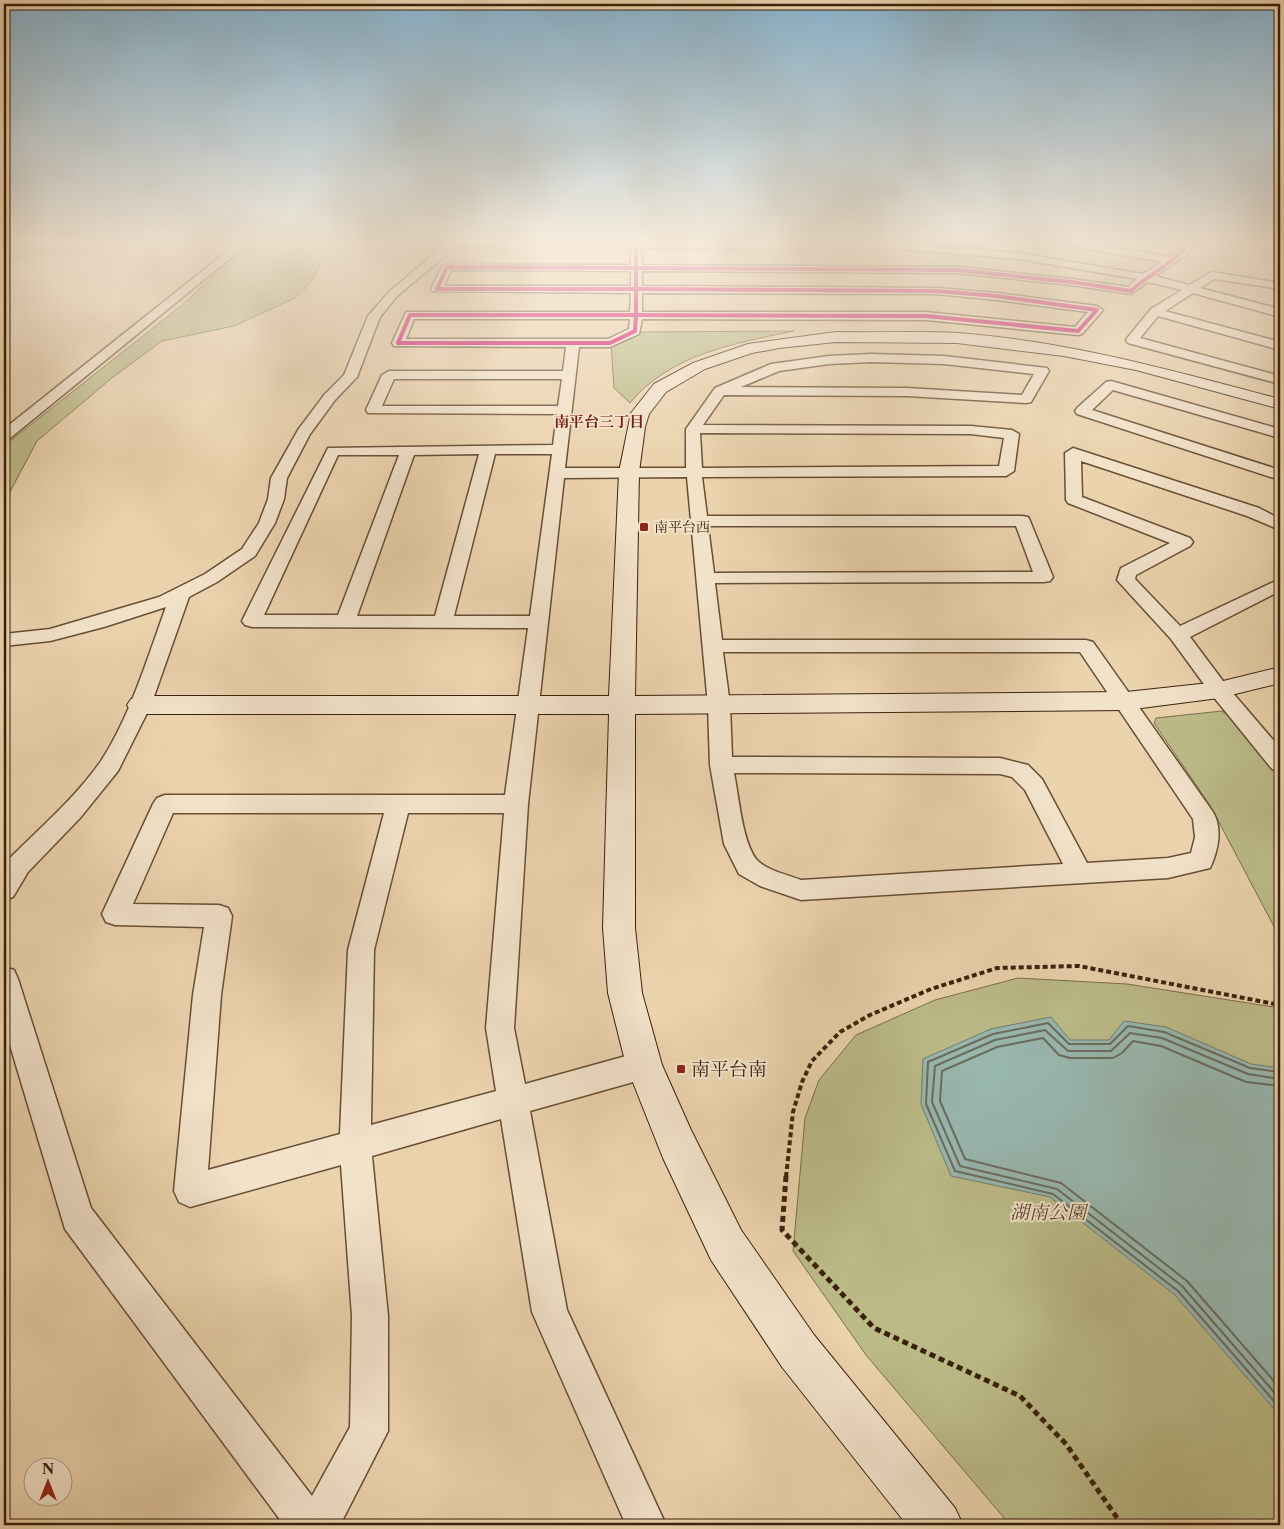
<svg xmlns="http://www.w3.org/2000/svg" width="1284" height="1529" font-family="'Libre Caslon Text','Noto Serif JP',serif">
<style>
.green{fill:#bb8;stroke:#7b6e4a}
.water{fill:#98b7af;stroke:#737b6e}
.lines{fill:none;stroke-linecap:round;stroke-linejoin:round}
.shore{stroke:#6a6c5e;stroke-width:2}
.street-casing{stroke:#674e35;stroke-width:3}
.secondary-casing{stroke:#3b210d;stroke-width:2}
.path-far1{stroke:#3b210d;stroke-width:4;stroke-dasharray:5 3;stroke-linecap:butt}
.path{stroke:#3b210d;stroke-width:5;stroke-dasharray:6 4;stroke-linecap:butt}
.street{fill:#f2e2ca;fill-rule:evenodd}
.secondary{fill:#f2e2ca;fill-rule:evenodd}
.cycleway-casing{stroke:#f2e2ca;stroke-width:5.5}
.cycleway{stroke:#d6006c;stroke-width:4}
.poi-dot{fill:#8f2418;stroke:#f2e2ca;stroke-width:2}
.labels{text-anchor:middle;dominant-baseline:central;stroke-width:4;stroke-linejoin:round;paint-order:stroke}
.far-poi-label{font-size:14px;fill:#3b210d;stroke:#f2e2ca;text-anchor:start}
.far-neighbourhood-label{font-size:15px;font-weight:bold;fill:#7a1f14;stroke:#f2e2ca}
.near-poi-label{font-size:19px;fill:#3b210d;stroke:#f2e2ca;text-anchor:start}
.near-park-label{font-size:19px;font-style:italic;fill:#5b482c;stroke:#f2e2ca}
</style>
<rect width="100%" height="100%" fill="#ebd3ae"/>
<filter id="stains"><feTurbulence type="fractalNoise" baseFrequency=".004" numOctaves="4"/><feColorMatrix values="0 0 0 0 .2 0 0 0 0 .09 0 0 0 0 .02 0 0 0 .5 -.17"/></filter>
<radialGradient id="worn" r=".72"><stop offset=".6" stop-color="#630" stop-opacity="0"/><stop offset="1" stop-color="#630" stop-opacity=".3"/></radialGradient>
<g class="green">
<path d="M32,242H98L92,248L4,259V250Z"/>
<path d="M218,242H299L303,251L321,263L309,285L295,298L234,326L162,341L113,377L37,441L4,503V446L181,306L238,253Z"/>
<path d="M794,331C736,343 670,354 630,403L614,388L611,345L641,332Z"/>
<path d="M1222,711L1230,717L1280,776V938L1211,807L1154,723L1156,718Z"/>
<path d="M1018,978L1127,984L1280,1008V1525H1010L866,1355L793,1251L805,1118L819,1080L856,1035L935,1000Z"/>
</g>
<path class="water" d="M1051,1017L1070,1040H1109L1124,1021L1166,1027L1251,1064L1280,1068V1416L1175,1295L1050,1197L951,1176L921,1104L923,1059L991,1029Z"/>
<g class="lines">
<g class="shore">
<path d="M1280,1072L1250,1068L1164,1032L1128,1026L1110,1044H1069L1048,1023L993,1034L928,1062L926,1104L955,1171L1053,1194L1178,1291L1280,1408"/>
<path d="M1280,1079L1248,1074L1162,1038L1130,1033L1111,1051H1068L1045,1030L995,1040L935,1066L932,1102L960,1166L1057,1189L1182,1286L1280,1399"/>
<path d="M1280,1086L1246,1082L1161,1046L1133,1041L1122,1053L1113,1058H1070L1059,1055L1043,1038L997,1047L942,1071L940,1101L965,1159L1061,1183L1187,1281L1280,1388"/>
</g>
<defs>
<g id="street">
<path d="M215,242H250L9,439L4,440V429L235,245H220Z"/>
<path d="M448,242L898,243L1019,253L1143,274L1162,262L1067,245L1062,242H1082L1170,257L1178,251L1184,242H1194L1186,255L1155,276L1189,285L1212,272L1280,283V289L1214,279L1200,288L1280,309V317L1193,293L1165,311L1280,342V350L1158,316L1140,338L1280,376V384L1128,343L1126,340L1128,337L1151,309L1182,290L1148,282L1131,294L1072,285L957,273L642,271V286L936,288L997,293L1097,306L1103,310L1082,334L1078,335L926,320L642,319L639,334L610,347H579L565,468H686V429L715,388L771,364L829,356L871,354L944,356L1047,368L1049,371L1031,402L1026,403L907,396L724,395L703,425L971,426L1012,430L1019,434L1014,471L1006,476L702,477L707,516H1022L1028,517L1030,521L1053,577L1050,581L1044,582L715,583L722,640H1086L1093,642L1213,812C1223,829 1218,851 1210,868L1168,878L801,900L760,886L739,874L724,844L710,765L708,705L687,477L564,478L528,804L514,1028L525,1084L644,1051L654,1055L659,1065L654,1075L644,1079L530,1111L567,1310L666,1525H626L532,1312L501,1119L372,1156L388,1316V1431L340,1525H284L65,1229L4,1025V967L14,970L18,979L91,1208L312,1496L350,1427L352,1316L341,1165L190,1207L179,1202L174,1191L193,995L204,927L115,925L106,922L102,914L153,804L157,798L165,795H505L528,628L252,627L245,625L242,621L328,448L553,445L557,414L368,413L366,410L382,375L389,371H563L566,347L394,346L392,343L406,312H630L631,293L433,291L431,289L443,265H631V248L456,247L397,296L380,317L357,377L335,400L310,434L287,478L284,499L275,523L255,556L217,582L189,597L151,705L118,771L80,818L28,872L13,897L4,900V868L10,858C41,827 76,797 101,761C130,717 148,656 166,607L104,627L50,641L4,646V634L50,629L159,597L205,574L242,549L259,523L268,499L271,478L298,430L325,394L344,375L368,316L389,292ZM641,248L898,249L1019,259L1137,279L1128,287L1072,279L957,267L642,265ZM451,270L631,271V286H444ZM642,293L936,294L997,300L1088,312L1075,327L926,312H642ZM414,319H630L629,329L608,339H406ZM871,362L944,364L1034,374L1022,395L907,388L741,387L779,371L829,364ZM394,379H562L558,406H382ZM700,433L971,434L1004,438L999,466L702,468ZM479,454L435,616H357L414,455ZM495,454H552L530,616H454ZM338,455H399L338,615H264ZM708,526H1016L1033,572L714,573ZM723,652H1080L1193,819L1195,837L1191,853L1168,858L1087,863L1042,779L1028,765L1000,758L732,757L730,705ZM734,773L1000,774L1012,777L1025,790L1063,864L801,880C788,875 765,870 756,859C742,840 739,797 734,773ZM173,813H384L348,950L340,1134L208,1170L221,995L232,916L228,908L219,905L133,904ZM408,813H504L486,1028L496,1091L371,1125L374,950Z"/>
<path d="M1111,381L1280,429V438L1113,390L1092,410L1280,470V480L1077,414L1075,411L1077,408L1106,382Z"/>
<path d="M1073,448L1259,508L1280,519V530L1247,516L1081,461L1082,497L1190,538L1193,542L1190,546L1136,575L1135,579L1180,626L1280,579V591L1190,637L1226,685L1280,748V771L1272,769L1212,695L1171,639L1117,580L1121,568L1170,543L1068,503L1066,500L1065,453Z"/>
</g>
<path id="secondary" d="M836,332C876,333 917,331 957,333C1068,341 1174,371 1280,399V409L1136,370L1064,356L957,343L836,342L779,348L752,353L705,369L666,392L649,414L645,427L639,472L635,696L1126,692L1219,682L1280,667V683L1219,698L1126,710L635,714V928L642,993L662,1065L691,1130L741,1230L814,1335L955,1508L963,1525H907L782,1367L711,1260L663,1158L626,1065L608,993L603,928L609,714H140L131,711L127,705L131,699L140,696H609L619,472L631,413L654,384L693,363L748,344Z"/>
</defs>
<use href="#street" class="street-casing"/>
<use href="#secondary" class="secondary-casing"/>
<path class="path-far1" d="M786,1177L793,1112L802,1082L812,1061L840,1032L870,1015L931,989L997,968L1079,966L1280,1005"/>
<path class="path" d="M786,1176L782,1230L874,1328L1020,1396L1066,1444L1122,1525"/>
<use href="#street" class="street"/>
<use href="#secondary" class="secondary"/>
<defs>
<g id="cycleway">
<path d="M636,244V268"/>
<path d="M636,268L957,270L1072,282L1131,291C1149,274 1176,263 1189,242"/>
<path d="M636,268V289"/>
<path d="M636,268L447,267L437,289H636"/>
<path d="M410,315H636L635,331L610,343H398Z"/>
<path d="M636,315L926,316L1078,331L1097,310L997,296L936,291L636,289"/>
<path d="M636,315V289"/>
</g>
</defs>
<use href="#cycleway" class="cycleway-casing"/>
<use href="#cycleway" class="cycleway"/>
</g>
<linearGradient id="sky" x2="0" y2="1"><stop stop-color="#88b5d1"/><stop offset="0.53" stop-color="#f6ebdb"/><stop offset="1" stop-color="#f6ebdb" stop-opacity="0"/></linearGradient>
<rect width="1284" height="456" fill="url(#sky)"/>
<g class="poi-dot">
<rect x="639" y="522" width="10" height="10" rx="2.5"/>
<rect x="676" y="1064" width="10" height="10" rx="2.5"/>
</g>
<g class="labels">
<g class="far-poi-label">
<text x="654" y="527">南平台西</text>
</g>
<g class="far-neighbourhood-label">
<text x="599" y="421">南平台三丁目</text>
</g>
<g class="near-poi-label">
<text x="691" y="1069">南平台南</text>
</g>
<g class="near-park-label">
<text x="1048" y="1212">湖南公園</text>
</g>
</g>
<rect width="1284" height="1529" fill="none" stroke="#ebd3ae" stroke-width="20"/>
<rect x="5" y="5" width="1274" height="1519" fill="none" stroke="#3b210d" stroke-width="2.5"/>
<rect x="10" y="10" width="1264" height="1509" fill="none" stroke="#3b210d"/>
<g transform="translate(48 1482)"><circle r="24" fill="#f2e2ca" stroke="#a9957e"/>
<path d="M0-4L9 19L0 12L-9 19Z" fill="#8f2418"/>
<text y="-8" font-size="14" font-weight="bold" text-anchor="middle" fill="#3b210d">N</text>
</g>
<rect width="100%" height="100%" filter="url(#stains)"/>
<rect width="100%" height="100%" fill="url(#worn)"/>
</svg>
